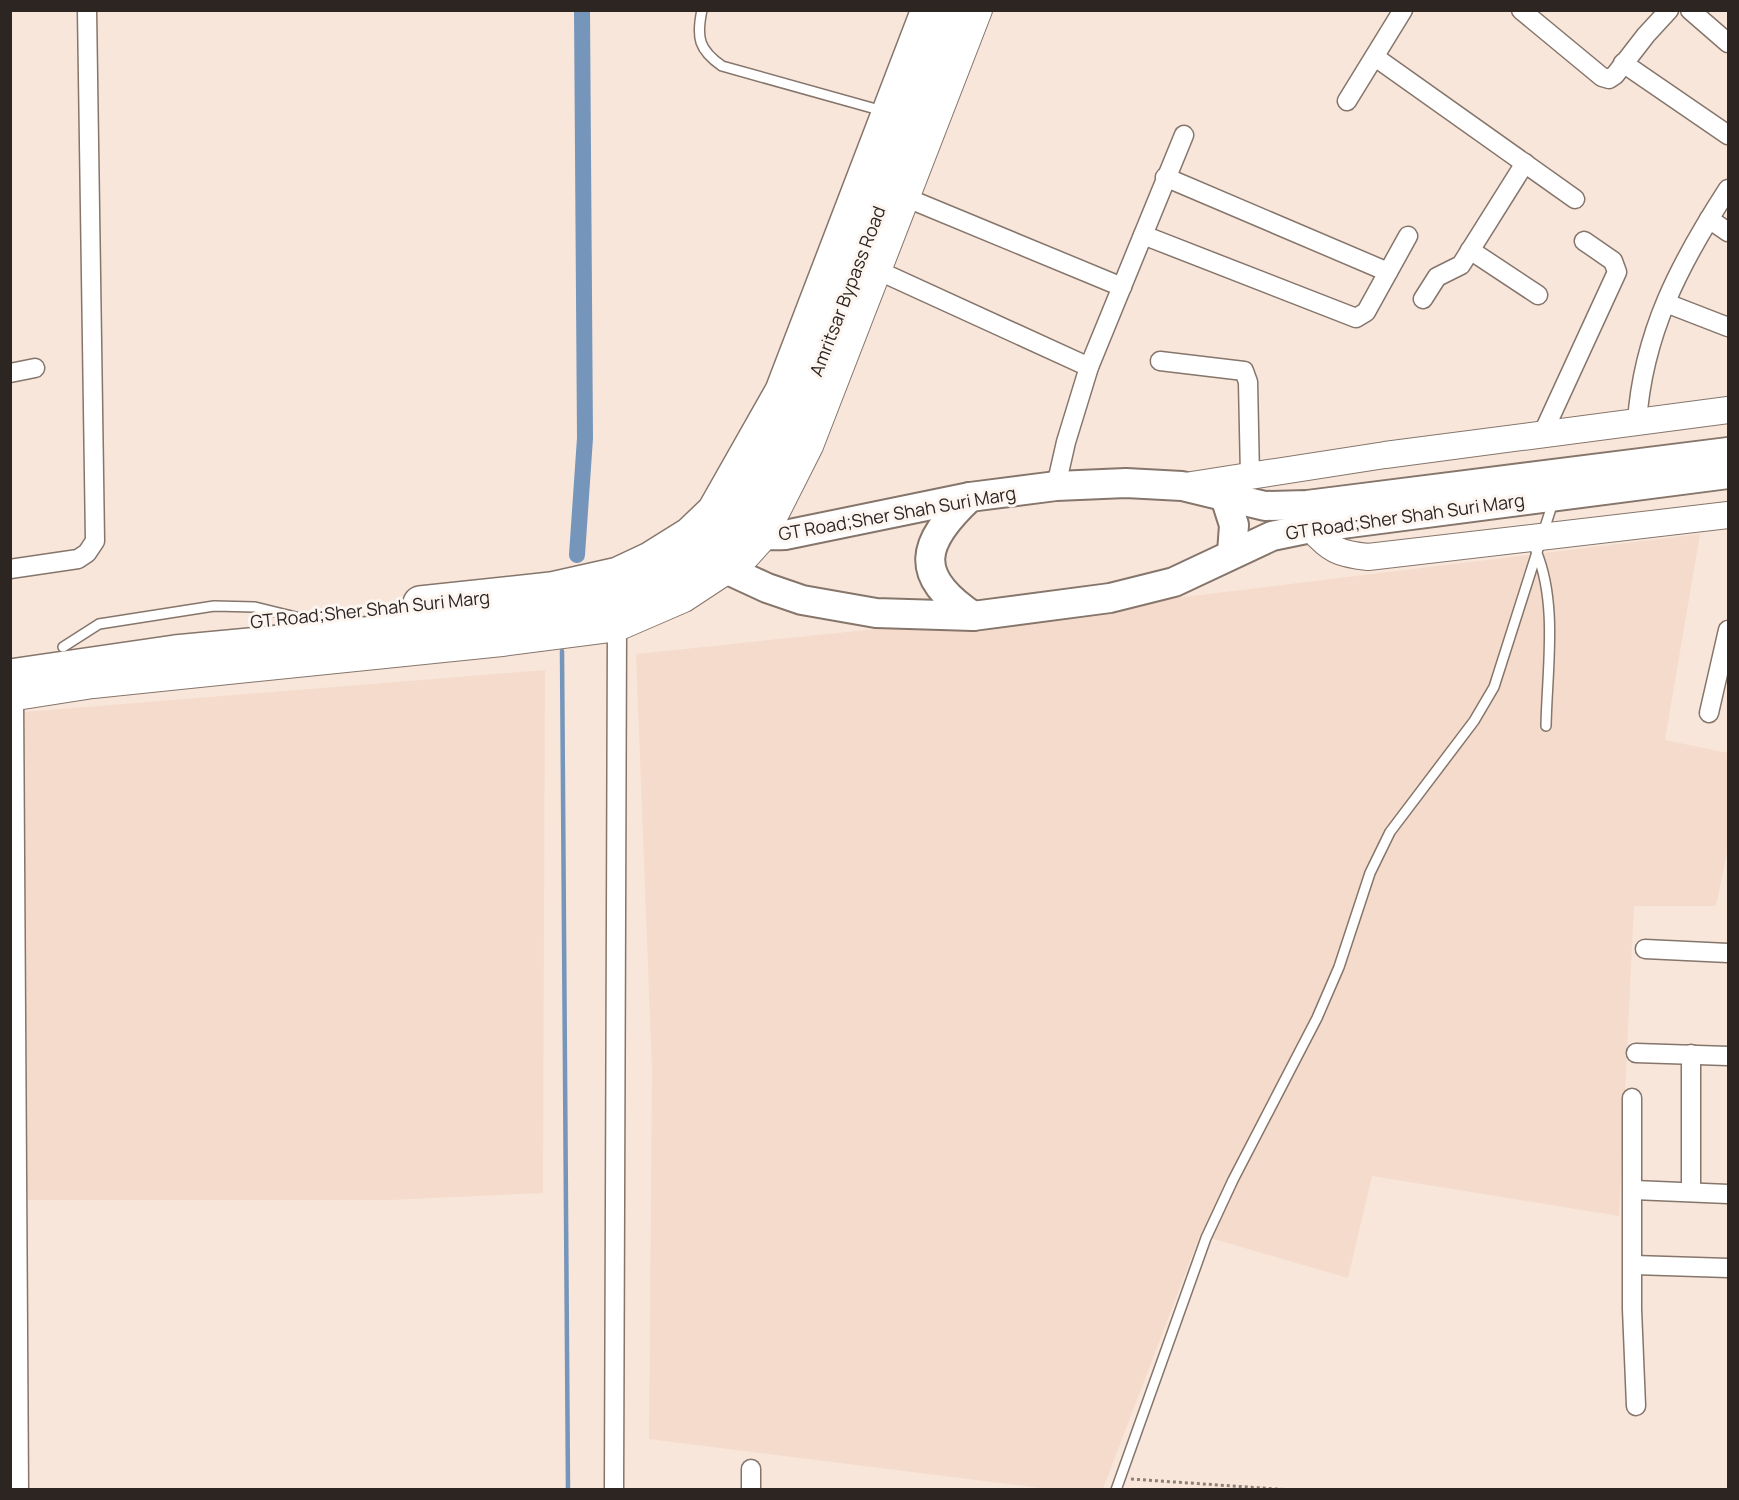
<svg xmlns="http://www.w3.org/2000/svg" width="1739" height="1500" font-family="Manrope,sans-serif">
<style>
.built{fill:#f5dbcb}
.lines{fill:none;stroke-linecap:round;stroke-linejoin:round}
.stream{stroke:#7595ba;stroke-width:4.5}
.canal{stroke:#7595ba;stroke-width:16}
.lane-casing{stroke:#85756b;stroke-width:12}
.street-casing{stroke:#85756b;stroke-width:21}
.secondary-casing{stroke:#85756b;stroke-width:28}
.primary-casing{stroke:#85756b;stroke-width:32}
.highway-casing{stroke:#85756b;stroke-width:36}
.path{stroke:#8c8078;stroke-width:3;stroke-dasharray:3 3;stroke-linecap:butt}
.lane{stroke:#fff;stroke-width:9}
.street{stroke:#fff;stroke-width:18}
.secondary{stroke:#fff;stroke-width:26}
.primary{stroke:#fff;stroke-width:28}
.highway{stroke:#fff;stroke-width:33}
.labels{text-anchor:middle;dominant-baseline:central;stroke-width:6;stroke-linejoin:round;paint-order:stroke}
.street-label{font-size:18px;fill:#2c2521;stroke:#fdf5f0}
</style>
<rect width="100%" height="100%" fill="#f8e6da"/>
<g class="built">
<path d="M1700,534L1665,740L1728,753V847L1716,906H1634L1619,1216L1372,1176L1348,1278L1200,1235L1103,1489H1049L649,1439L652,1070L636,654L1183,597Z"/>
<path d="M545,670L543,1193L390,1200H11V713Z"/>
</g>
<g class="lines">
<path class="stream" d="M562,651L568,1490"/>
<path class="canal" d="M577,555L585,438L582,10"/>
<defs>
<g id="lane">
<path d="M702,10C696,38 699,50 722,66L883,111"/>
<path d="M1536,551C1558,603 1547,670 1546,726"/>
<path d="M63,647L99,624L214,606L255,607L296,617"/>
<path d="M1116,1490L1206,1238L1233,1180L1317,1018L1339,967L1370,873L1390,832L1474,721L1494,687L1553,502"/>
</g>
<g id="street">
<path d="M1521,10L1602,77L1609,79L1615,75L1646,35L1669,10"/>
<path d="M1690,10L1728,43"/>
<path d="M1375,57L1575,199"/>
<path d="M1623,63L1728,135"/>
<path d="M1347,101L1403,10"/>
<path d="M1165,177L1388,272"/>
<path d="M907,198L1122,287"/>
<path d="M1709,219L1728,232"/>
<path d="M1143,235L1356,318L1366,312L1408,236"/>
<path d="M1470,250L1538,295"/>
<path d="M879,271L1089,367"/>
<path d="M1423,299L1437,277L1461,265L1525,163"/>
<path d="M1666,303L1728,327"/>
<path d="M1160,361L1244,371L1248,382L1250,476"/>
<path d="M10,373L35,368"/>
<path d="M1637,422C1643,333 1680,263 1728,189"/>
<path d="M1542,435L1617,272L1613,261L1584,241"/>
<path d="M1056,486L1066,442L1089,367L1184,135"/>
<path d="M10,569L78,559L87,553L95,541L87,10"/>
<path d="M14,698L19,1490"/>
<path d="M1709,713L1728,630"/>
<path d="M1645,949L1728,953"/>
<path d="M1636,1053L1728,1056"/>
<path d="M1691,1054V1192"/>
<path d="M1632,1098V1309L1636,1406"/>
<path d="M1634,1190L1728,1194"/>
<path d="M1634,1265L1728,1268"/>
<path d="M614,1490L617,628"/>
<path d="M751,1490V1469"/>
</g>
<g id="secondary">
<path d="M1185,486L1385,455L1728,410"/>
<path d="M1311,528C1330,550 1339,554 1368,557L1728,515"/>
<path d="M10,698L93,685L502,643L617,628L684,599L728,570L746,557L764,537L810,446L979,10"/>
</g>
<g id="primary">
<path d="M970,497C921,543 912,575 973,616"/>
<path d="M1225,497L1234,525L1232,553"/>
<path d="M721,516C742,531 759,537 785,535L970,497L1056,486L1126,483L1182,486L1265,506L1307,505L1728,452"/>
<path d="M697,540L728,570L767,588L802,600L876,613L973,616L1110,598L1174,582L1272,536L1311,528L1728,474"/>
</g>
<g id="highway">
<path d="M420,603L551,589L618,574L650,559L690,534L714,511L782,391L928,10"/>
<path d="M10,676L175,652L552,616L600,606L656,587L683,573L712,554L738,528L758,499L805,403L952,10"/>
</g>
</defs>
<use href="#lane" class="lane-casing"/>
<use href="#street" class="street-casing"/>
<use href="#secondary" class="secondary-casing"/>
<use href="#primary" class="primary-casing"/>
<use href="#highway" class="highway-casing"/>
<path class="path" d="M1131,1479L1291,1490"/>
<use href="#lane" class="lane"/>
<use href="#street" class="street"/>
<use href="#secondary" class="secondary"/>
<use href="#primary" class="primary"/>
<use href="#highway" class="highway"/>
</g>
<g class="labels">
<g class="street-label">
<text transform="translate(847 291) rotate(-69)">Amritsar Bypass Road</text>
<text transform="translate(897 513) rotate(-10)">GT Road;Sher Shah Suri Marg</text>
<text transform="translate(1405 516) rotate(-8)">GT Road;Sher Shah Suri Marg</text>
<text transform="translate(370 609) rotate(-6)">GT Road;Sher Shah Suri Marg</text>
</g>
</g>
<rect width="1739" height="1500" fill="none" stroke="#2c2521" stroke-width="24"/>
</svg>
